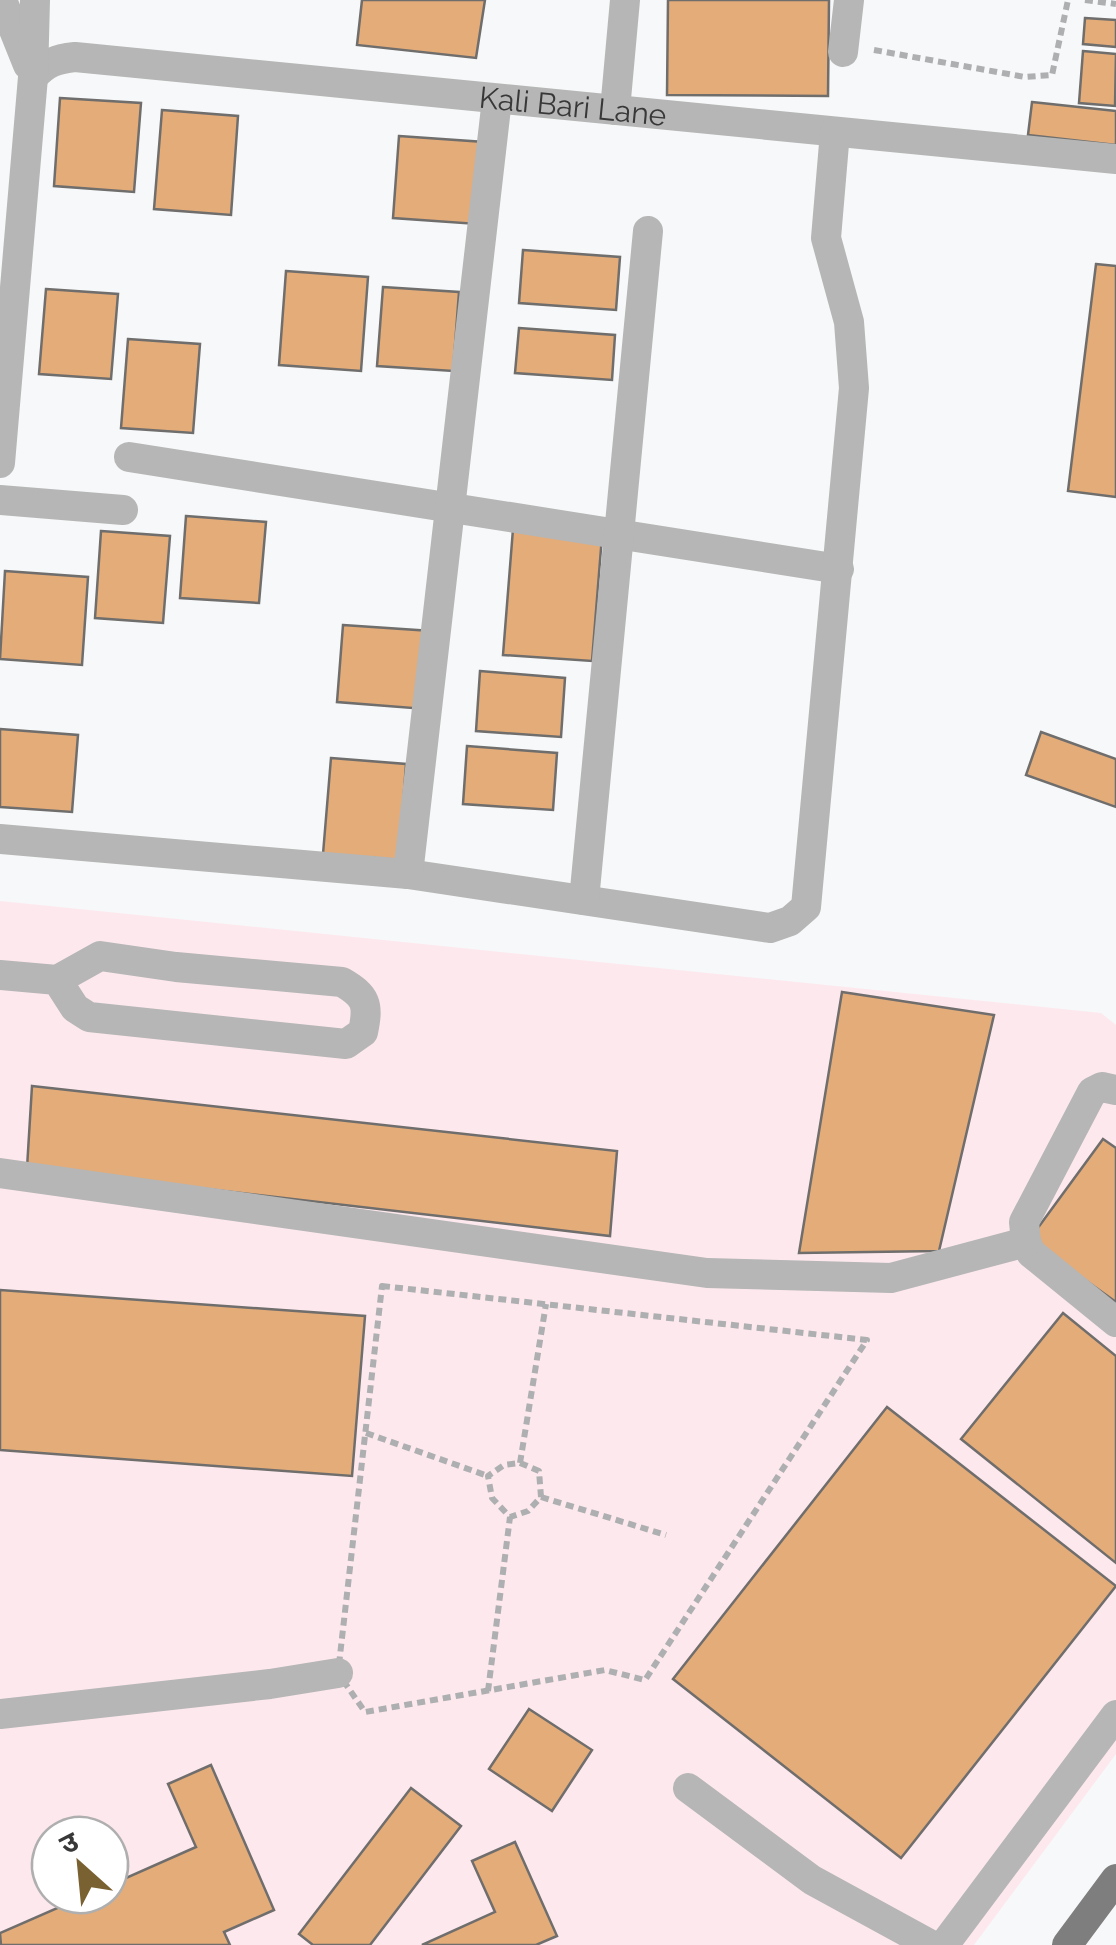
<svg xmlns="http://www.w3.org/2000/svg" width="1116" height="1945" font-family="Raleway,'Noto Sans Devanagari',sans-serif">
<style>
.medical{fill:#fde8ee;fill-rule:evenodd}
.building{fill:#e4ac79;stroke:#6f6e6d;stroke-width:2.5}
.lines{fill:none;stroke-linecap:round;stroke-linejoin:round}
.path{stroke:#aeafb0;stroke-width:6;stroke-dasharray:8 5;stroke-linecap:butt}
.minor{stroke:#b5b6b5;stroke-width:30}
.major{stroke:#7d7e7d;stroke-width:30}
.labels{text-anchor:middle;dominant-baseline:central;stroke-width:9;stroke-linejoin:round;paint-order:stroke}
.street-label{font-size:30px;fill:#383839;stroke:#fff}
</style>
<rect width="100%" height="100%" fill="#f7f8f9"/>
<path class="medical" d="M0,901L1101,1013L1116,1025V1754L974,1945H0ZM50,1835H110V1895H50Z"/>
<g class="building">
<path d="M362,0H485L476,58L357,45Z"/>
<path d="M668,0H829L828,96L667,95Z"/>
<path d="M1085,18L1116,20V47L1083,44Z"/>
<path d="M1083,51L1116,54L1115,106L1079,103Z"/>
<path d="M60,98L141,103L134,192L54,186Z"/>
<path d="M1032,102L1116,111V145L1028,135Z"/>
<path d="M162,110L238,116L231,215L154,209Z"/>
<path d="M399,136L484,142L477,224L393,218Z"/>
<path d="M523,250L620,257L616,310L519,303Z"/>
<path d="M1096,264L1116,266V497L1068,491Z"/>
<path d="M286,271L368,277L361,371L279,365Z"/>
<path d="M383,287L459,292L453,371L377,366Z"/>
<path d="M46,289L118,294L111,379L39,374Z"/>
<path d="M519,328L615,335L612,380L515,373Z"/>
<path d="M128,339L200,344L193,433L121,428Z"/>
<path d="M186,516L266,522L259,603L180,598Z"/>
<path d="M513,529L602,536L592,661L503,655Z"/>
<path d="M101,531L170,536L163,623L95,618Z"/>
<path d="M5,571L88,577L82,665L0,659Z"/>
<path d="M343,625L431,631L425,709L337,702Z"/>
<path d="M480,671L565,678L561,737L476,731Z"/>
<path d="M0,729L78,735L72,812L0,807Z"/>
<path d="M1041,732L1116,759V807L1026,775Z"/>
<path d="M467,746L557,753L553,810L463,804Z"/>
<path d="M331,758L406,764L399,860L323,854Z"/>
<path d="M842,992L994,1015L939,1251L799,1253Z"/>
<path d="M32,1086L617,1151L610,1236L27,1168Z"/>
<path d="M1103,1139L1116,1148V1302L1029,1240Z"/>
<path d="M0,1290L365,1316L352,1476L0,1450Z"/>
<path d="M1063,1313L1116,1356V1563L961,1439Z"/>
<path d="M887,1407L1116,1586L901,1858L673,1679Z"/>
<path d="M529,1709L592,1750L552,1811L489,1769Z"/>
<path d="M211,1765L274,1910L224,1932L230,1945H1L0,1933L87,1895H110V1885L196,1847L168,1784Z"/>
<path d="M411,1788L461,1826L370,1945H313L299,1934Z"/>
<path d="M515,1842L557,1936L536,1945H422L495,1912L472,1861Z"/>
</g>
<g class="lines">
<g class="path">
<path d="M1085,0L1116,4"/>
<path d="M874,50L1025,77L1052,75L1068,0"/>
<path d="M382,1286L867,1340L645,1680L605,1670L365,1712L338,1673Z"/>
<path d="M366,1433L488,1476"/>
<path d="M520,1463L539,1471L541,1497L528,1511L510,1517L492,1498L488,1476L504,1465Z"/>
<path d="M520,1463L546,1304"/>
<path d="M541,1497L666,1535"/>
<path d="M488,1691L510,1517"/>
</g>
<g class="minor">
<path d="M2,0L28,65"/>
<path d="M843,52L849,0"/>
<path id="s1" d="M33,77C46,63 56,59 75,57L1116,159"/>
<path d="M615,110L625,0"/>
<path d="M129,457L839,569"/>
<path d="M0,463L33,77L35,0"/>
<path d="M0,500L123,510"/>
<path d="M0,839L408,874L770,928L790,921L806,907L854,388L849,322L826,238L835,132"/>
<path d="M408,874L497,99"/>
<path d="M584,900L648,231"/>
<path d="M0,975L57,980L100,956L176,967L342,982C366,996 369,1004 363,1032L346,1044L89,1017L75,1008L57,980"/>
<path d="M1116,1090L1102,1087L1092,1092L1024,1222L1026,1242L1031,1253L1116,1322"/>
<path d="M0,1173L707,1273L891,1278L1026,1242"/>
<path d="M0,1714L270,1684L338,1673"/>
<path d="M688,1788L812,1880L931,1945"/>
<path d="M944,1945L1116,1715"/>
</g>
<path class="major" d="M1067,1945L1116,1879"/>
</g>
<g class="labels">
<g class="street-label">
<text stroke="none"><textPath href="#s1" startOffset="548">Kali Bari Lane</textPath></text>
</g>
</g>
<g transform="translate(80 1865) rotate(333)"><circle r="48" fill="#ffffff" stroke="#afafb0" stroke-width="2.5"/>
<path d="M0-8L18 38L0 25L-18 38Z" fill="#7a6132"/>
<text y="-15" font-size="28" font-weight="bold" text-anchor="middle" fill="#383839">उ</text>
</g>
</svg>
